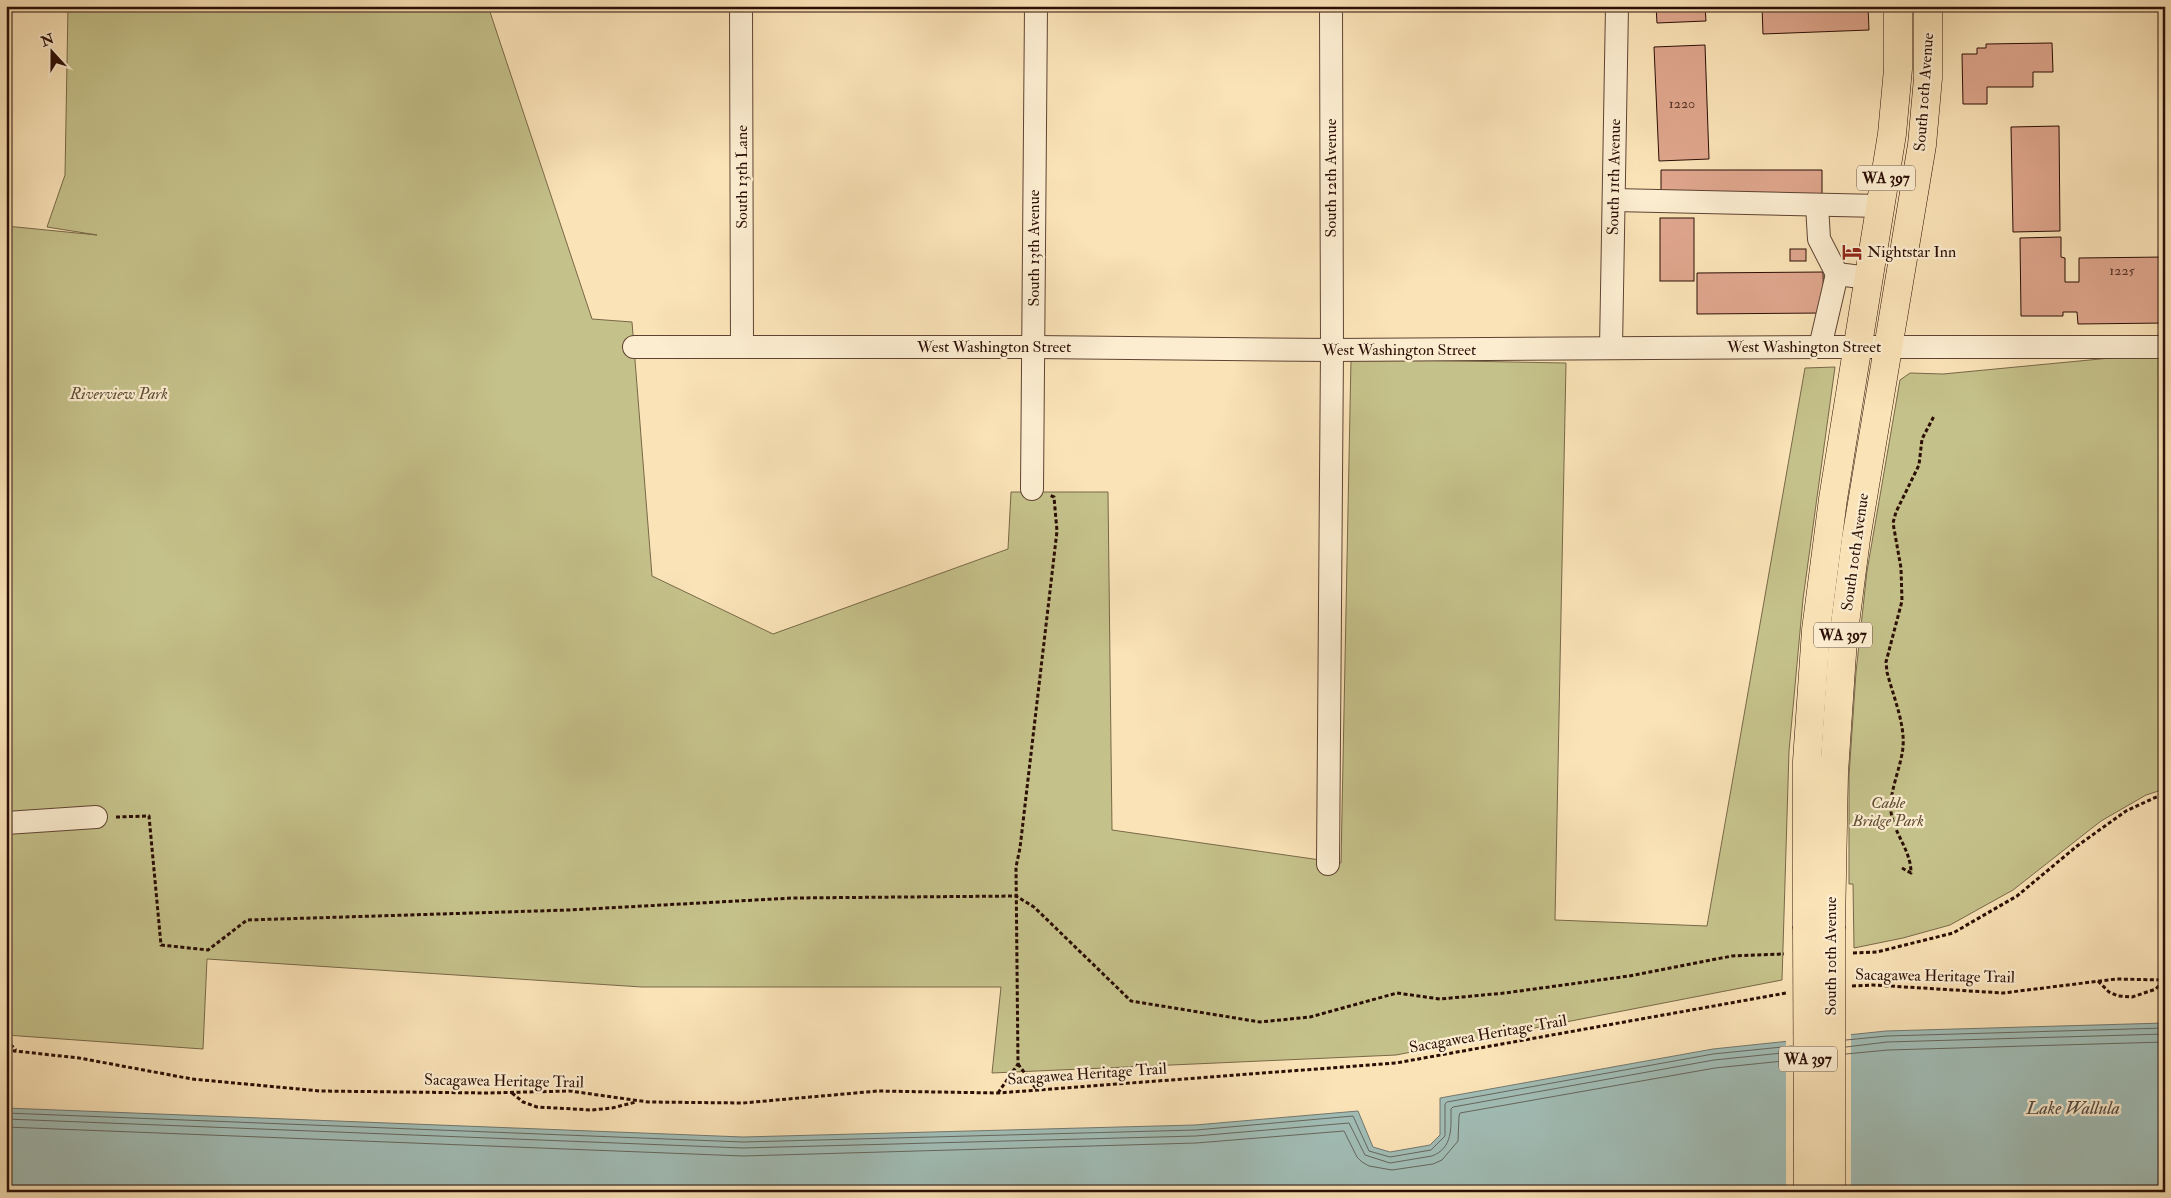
<svg xmlns="http://www.w3.org/2000/svg" width="2171" height="1198" font-family="'IM FELL Double Pica',serif">
<style>
.green{fill:#c5c18a;stroke:#786848}
.water{fill:#a1bdb6;stroke:#72776f}
.pier{fill:#fae3b7}
.lines{fill:none;stroke-linecap:round;stroke-linejoin:round}
.shore{stroke:#66665e;stroke-width:1}
.building{fill:#dfa68d;stroke:#2b0e05}
.minor-casing{stroke:#5f4332;stroke-width:24}
.major-casing{stroke:#2b0e05;stroke-width:29}
.path{stroke:#2b0e05;stroke-width:3;stroke-dasharray:4 2.5;stroke-linecap:butt}
.minor{stroke:#fcedd0;stroke-width:22}
.major{stroke:#fae3b7;stroke-width:28}
.major-bridge-casing{stroke:#2b0e05;stroke-width:29;stroke-linecap:butt}
.major-bridge{stroke:#fae3b7;stroke-width:28}
.labels{text-anchor:middle;dominant-baseline:central;stroke-width:4.5;stroke-linejoin:round;paint-order:stroke}
.number-label{font-size:14px;fill:#583427}
.shield{fill:#fcedd0;stroke:#6a5142;stroke-width:1}
.shield-label{font-size:15px;font-weight:bold;fill:#2b0e05}
.street-label{font-size:16px;fill:#2b0e05;stroke:#fcedd0}
.poi-label{font-size:16px;fill:#2b0e05;stroke:#fcedd0;text-anchor:start}
.park-label{font-size:16px;font-style:italic;fill:#614d34;stroke:#fcedd0}
.water-label{font-size:18px;font-style:italic;fill:#544b43;stroke:#fcedd0}
</style>
<rect width="100%" height="100%" fill="#fae3b7"/>
<filter id="stains"><feTurbulence type="fractalNoise" baseFrequency=".004" numOctaves="4"/><feColorMatrix values="0 0 0 0 .2 0 0 0 0 .09 0 0 0 0 .02 0 0 0 .5 -.17"/></filter>
<radialGradient id="worn" r=".72"><stop offset=".6" stop-color="#630" stop-opacity="0"/><stop offset="1" stop-color="#630" stop-opacity=".3"/></radialGradient>
<g class="green">
<path d="M68,6H488L592,319L632,322L652,576L773,634L1008,549L1011,492H1108L1112,830L1341,863L1351,359L1566,363L1555,920L1707,926L1805,368L1835,367L1803,599L1789,751L1782,980L1396,1055L992,1073L1001,987H642L207,959L203,1049L6,1035V226L97,235L47,227L65,175Z"/>
<path d="M2121,357H2165V789L2146,795L2101,821L2013,890L1950,925L1903,938L1854,948L1853,884H1849V776L1856,672L1867,571L1900,380L1910,373L1943,374Z"/>
</g>
<path class="water" d="M2165,1023V1192H6V1108L743,1137L1195,1125L1358,1111L1373,1147L1390,1152L1430,1145L1440,1135V1098L1713,1049L1886,1031Z"/>
<path class="pier" d="M1851,1032V1192H1786V1039Z"/>
<g class="lines">
<g class="shore">
<path d="M1846,1040L1887,1036L2165,1028"/>
<path d="M1846,1047L1887,1042L2165,1034"/>
<path d="M1846,1054L1888,1050L2165,1042"/>
<path d="M6,1113L743,1142L1196,1130L1353,1116L1369,1151L1390,1157L1431,1150L1445,1136V1104L1447,1102L1713,1054L1792,1046"/>
<path d="M6,1119L743,1148L1196,1136L1349,1123L1365,1155L1390,1163L1432,1156C1453,1148 1451,1128 1451,1109L1453,1107L1714,1060L1792,1052"/>
<path d="M6,1127L743,1156L1196,1143L1344,1131L1357,1157L1362,1162L1369,1166L1392,1170L1433,1164L1442,1160L1458,1141L1459,1116L1460,1113L1715,1068L1793,1060"/>
</g>
</g>
<g class="building">
<path d="M1656,6H1705L1706,21L1657,23Z"/>
<path d="M1762,6H1868L1869,30L1763,34Z"/>
<path d="M2052,43L2053,72H2033V87H1987V104H1963L1962,54H1977V48H1986V44Z"/>
<path d="M1705,45L1709,159L1659,161L1654,47Z"/>
<path d="M2059,126L2060,231L2013,232L2011,127Z"/>
<path d="M1661,170H1822V196L1661,197Z"/>
<rect x="1660" y="218" width="34" height="63"/>
<path d="M2061,237V257L2065,258V282H2079V258L2165,257V323L2078,324L2077,312H2063V316H2021L2020,238Z"/>
<rect x="1790" y="249" width="16" height="12"/>
<path d="M1823,272L1824,313L1697,314V273Z"/>
</g>
<g class="lines">
<defs>
<g id="minor">
<path d="M741,6L742,347"/>
<path d="M1614,200L1881,206"/>
<path d="M1817,205L1819,239L1837,274L1869,278"/>
<path d="M634,347H1034L1332,350L1820,347H2165"/>
<path d="M1820,347L1837,274"/>
<path d="M1611,348L1617,6"/>
<path d="M1032,489L1036,6"/>
<path d="M6,823L96,817"/>
<path d="M1328,864L1332,350L1331,6"/>
</g>
<g id="major">
<path d="M1807,926V761L1816,630L1833,499L1892,134L1898,69V6"/>
<path d="M1831,926L1834,773L1843,639L1856,539L1922,145L1928,78V6"/>
</g>
</defs>
<use href="#minor" class="minor-casing"/>
<use href="#major" class="major-casing"/>
<g class="path">
<path d="M116,817L149,816L161,945L208,950L247,920L569,910L793,898L1016,896L1034,907L1131,1001L1260,1022L1310,1017L1397,993L1440,999L1505,993L1629,976L1732,956L1784,954"/>
<path d="M1902,868L1911,873C1911,850 1894,834 1891,812C1889,791 1901,768 1903,747C1905,723 1893,696 1887,672L1886,662L1902,601L1901,568L1893,523L1896,512L1919,465L1922,439L1934,416"/>
<path d="M1853,953L1877,952L1953,933L2017,896L2077,846L2126,811L2165,793"/>
<path d="M2098,981L2109,992L2118,996L2132,997L2156,989L2164,980"/>
<path d="M1852,986L1873,985L2003,993L2116,979L2165,980"/>
<path d="M6,1040L16,1050"/>
<path d="M6,1050L79,1058L192,1079L320,1091L486,1093L570,1091L648,1102L743,1103L878,1091L998,1093L1396,1063L1786,993"/>
<path d="M1018,1064L1037,1090"/>
<path d="M512,1093L523,1102L537,1107L592,1110L612,1108L636,1102"/>
<path d="M998,1093L1018,1064L1016,867L1020,848L1057,531L1054,497L1049,495"/>
</g>
<use href="#minor" class="minor"/>
<use href="#major" class="major"/>
<defs>
<g id="major-bridge">
<path d="M1807,926L1808,1192"/>
<path d="M1831,926V1192"/>
</g>
</defs>
<use href="#major-bridge" class="major-bridge-casing"/>
<use href="#major-bridge" class="major-bridge"/>
</g>
<defs>
<symbol id="hotel-bare" viewBox="-9 -9 18 18"><path d="M-6-4.5h1.5V1H6V5H4.5V3h-9V5H-6ZM-4 0a1.8 1.8 0 1 1 3.6 0ZM.5 0V-2.5h3Q6-2.5 6 0Z" fill="#8f2418" stroke="#fcedd0" stroke-width="2.5" paint-order="stroke"/></symbol>
</defs>
<g fill-rule="evenodd">
<use href="#hotel-bare" x="1838" y="238" width="28" height="28"/>
</g>
<g class="labels">
<g class="number-label">
<text x="1682" y="103">1220</text>
<text x="2122" y="270">1225</text>
</g>
<g class="shield">
<rect x="1857" y="165.5" width="58" height="25" rx="4"/>
<rect x="1814" y="622.5" width="58" height="25" rx="4"/>
<rect x="1779" y="1046.5" width="58" height="25" rx="4"/>
</g>
<g class="shield-label">
<text x="1886" y="178">WA 397</text>
<text x="1843" y="635">WA 397</text>
<text x="1808" y="1059">WA 397</text>
</g>
<g class="street-label">
<text transform="translate(1924 92) rotate(-86)">South 10th Avenue</text>
<text transform="translate(742 177) rotate(-90)">South 13th Lane</text>
<text transform="translate(1614 177) rotate(-89)">South 11th Avenue</text>
<text transform="translate(1331 178) rotate(-90)">South 12th Avenue</text>
<text transform="translate(1034 248) rotate(-90)">South 13th Avenue</text>
<text x="994" y="347">West Washington Street</text>
<text x="1804" y="347">West Washington Street</text>
<text x="1399" y="350">West Washington Street</text>
<text transform="translate(1855 552) rotate(-82)">South 10th Avenue</text>
<text transform="translate(1831 956) rotate(-90)">South 10th Avenue</text>
<text transform="translate(1935 976) rotate(1)">Sacagawea Heritage Trail</text>
<text transform="translate(1488 1034) rotate(-10)">Sacagawea Heritage Trail</text>
<text transform="translate(1087 1074) rotate(-4)">Sacagawea Heritage Trail</text>
<text transform="translate(504 1081) rotate(1)">Sacagawea Heritage Trail</text>
</g>
<g class="poi-label">
<text x="1867" y="252">Nightstar Inn</text>
</g>
<g class="park-label">
<text x="119" y="394">Riverview Park</text>
<text x="1888" y="803">Cable<tspan x="1888" dy="18">Bridge Park</tspan></text>
</g>
<g class="water-label">
<text x="2073" y="1108">Lake Wallula</text>
</g>
</g>
<rect width="2171" height="1198" fill="none" stroke="#fae3b7" stroke-width="25"/>
<rect x="8" y="8" width="2156" height="1183" fill="none" stroke="#2b0e05" stroke-width="2.5"/>
<rect x="12" y="12" width="2146" height="1173" fill="none" stroke="#2b0e05"/>
<g transform="translate(52 52) rotate(339)" stroke="#fcedd0" stroke-width="4" paint-order="stroke">
<path d="M0-4L9 19L0 12L-9 19Z" fill="#2b0e05"/>
<text y="-8" font-size="14" font-weight="bold" text-anchor="middle" fill="#2b0e05">N</text>
</g>
<rect width="100%" height="100%" filter="url(#stains)"/>
<rect width="100%" height="100%" fill="url(#worn)"/>
</svg>
